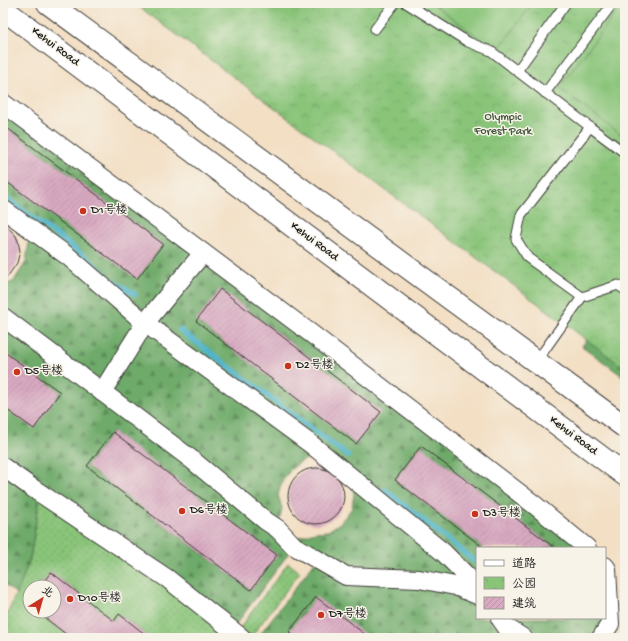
<svg xmlns="http://www.w3.org/2000/svg" width="628" height="641" font-family="'Gochi Hand','LXGW WenKai TC',sans-serif">
<style>
.grass{fill:url(#grass-dots);stroke:#52704a}
.forest{fill:url(#forest-firs);stroke:#456342;fill-rule:evenodd}
.park{fill:url(#park-crowns);stroke:#52704a}
.garden{fill:#89c479;stroke:#52704a}
.lines{fill:none;stroke-linecap:round;stroke-linejoin:round}
.stream{stroke:#4ab2c9;stroke-width:5.5}
.building{fill:url(#building-hatch)}
.lane-casing{stroke:#3c3935;stroke-width:11}
.street-casing{stroke:#3c3935;stroke-width:20}
.primary-casing{stroke:#3c3935;stroke-width:24}
.lane{stroke:#fff;stroke-width:9}
.street{stroke:#fff;stroke-width:18}
.primary{stroke:#fff;stroke-width:22}
.poi-dot{fill:#c8321e;stroke:#f7f3e8;stroke-width:1.5}
.labels{text-anchor:middle;dominant-baseline:central;stroke-width:3;stroke-linejoin:round;paint-order:stroke}
.street-label{font-size:12px;fill:#1c1c1c;stroke:#f7f3e8}
.park-label{font-size:12px;fill:#42573d;stroke:#f7f3e8}
.poi-label{font-size:12px;fill:#1c1c1c;stroke:#f7f3e8;text-anchor:start}
</style>
<defs>
<pattern id="grass-dots" width="8" height="8" patternUnits="userSpaceOnUse"><rect width="8" height="8" fill="#89c479"/><path d="M2 2h.1M6 6h.1" fill="none" stroke="#76a868" stroke-width="1.8" stroke-linecap="round"/></pattern>
<pattern id="forest-firs" width="22" height="20" patternUnits="userSpaceOnUse"><rect width="22" height="20" fill="#6eaa69"/><path d="M5 1l3.5 6h-7zM16 11l3.5 6h-7z" fill="#5a8a56"/></pattern>
<pattern id="park-crowns" width="20" height="18" patternUnits="userSpaceOnUse"><rect width="20" height="18" fill="#89c479"/><path d="M2 6a3 3 0 1 1 6 0M12 15a3 3 0 1 1 6 0" fill="none" stroke="#76a868"/></pattern>
<pattern id="building-hatch" width="6" height="6" patternUnits="userSpaceOnUse"><rect width="6" height="6" fill="#d8a9c1"/><path d="M-1 1l2-2M0 6l6-6M5 7l2-2" fill="none" stroke="#b991a5"/></pattern>
</defs>
<rect width="100%" height="100%" fill="#f7f3e8"/>
<filter id="ink" filterUnits="userSpaceOnUse"><feTurbulence type="fractalNoise" baseFrequency=".025" numOctaves="2"/><feDisplacementMap in="SourceGraphic" scale="8" xChannelSelector="R" yChannelSelector="G"/><feConvolveMatrix kernelMatrix="1 2 1 2 8 2 1 2 1" color-interpolation-filters="sRGB"/></filter>
<filter id="wash" filterUnits="userSpaceOnUse"><feTurbulence type="fractalNoise" baseFrequency=".012" numOctaves="4" result="noise"/><feDisplacementMap in="SourceGraphic" scale="16" xChannelSelector="R" yChannelSelector="G"/><feGaussianBlur stdDeviation="0.9" result="paint"/><feColorMatrix in="noise" values="0 0 0 0 0 0 0 0 0 0 0 0 0 0 0 0 0 1.4 0 .05"/><feComposite in="paint" operator="in"/></filter>
<g filter="url(#wash)">
<rect width="100%" height="100%" fill="#f3dfc4"/>
<g class="grass">
<path d="M41,493L240,638H150L119,614L114,621L51,572L40,587H30V599L27,604L30,606V611H36L71,638H3V625L30,559Z"/>
<path d="M288,563L300,572L251,637L239,629Z"/>
</g>
<g class="forest">
<path d="M3,103L587,548H555L420,446L395,480L484,548H477V618H605L601,638H257L317,559L294,546L232,630L40,494L30,559L17,594L3,584V285L13,282L26,262L29,241L24,224L3,209V179L137,278L163,244L3,125ZM220,289L381,411L356,444L196,321ZM112,432L277,555L251,590L87,467ZM313,456L350,476L354,493L352,508L340,523L328,531L315,532L290,540L278,529L282,508L278,495L282,482L290,470L300,462Z"/>
<path d="M618,298L625,303V378L582,346Z"/>
</g>
<path class="park" d="M134,3H625V368L564,323Z"/>
<g class="garden">
<path d="M432,3H533L497,51Z"/>
<path d="M623,3H625V138L559,88Z"/>
</g>
<g class="lines">
<g class="stream">
<path d="M3,196L63,240L89,260L109,279L135,294"/>
<path d="M180,330L348,456"/>
<path d="M385,490L477,563"/>
</g>
</g>
<g id="blocks">
<g class="building">
<path d="M3,125L163,244L137,279L3,179Z"/>
<path d="M3,222L16,236L18,241L20,251L17,263L3,283Z"/>
<path d="M220,289L381,412L356,444L196,321Z"/>
<path d="M3,351L60,392L34,429L3,407Z"/>
<path d="M113,432L277,555L251,590L87,466Z"/>
<path d="M421,446L555,548H484L395,480Z"/>
<circle cx="316" cy="496" r="28"/>
<path d="M51,572L114,621L119,614L150,638H71L36,611H54V587H40Z"/>
<path d="M316,597L370,638H297L289,632Z"/>
</g>
</g>
</g>
<g filter="url(#ink)">
<use href="#blocks" fill-opacity="0" stroke="#3c3935" stroke-width="1"/>
<g class="lines">
<defs>
<g id="lane">
<path d="M406,3L468,42L491,51L590,127L521,215L516,239L528,258L582,297L618,285L625,290"/>
<path d="M375,29L395,3"/>
<path d="M517,71L566,3"/>
<path d="M545,93L613,3"/>
<path d="M590,127L625,153"/>
<path d="M536,362L582,297"/>
</g>
<g id="street">
<path d="M3,103L313,335L536,506L587,548"/>
<path d="M3,209L69,257L145,323L312,445L444,553L470,579L477,588"/>
<path d="M3,317L191,459L266,521L278,529L294,546L346,576L419,579L455,586L477,595"/>
<path d="M102,392L145,323L203,253"/>
<path d="M3,467L31,487L168,579L242,638"/>
<path d="M500,618L507,628L523,638"/>
<path d="M601,638L610,624L607,569L605,566"/>
</g>
<g id="primary">
<path d="M48,3L625,427"/>
<path d="M3,9L625,475"/>
</g>
</defs>
<use href="#lane" class="lane-casing"/>
<use href="#street" class="street-casing"/>
<use href="#primary" class="primary-casing"/>
<use href="#lane" class="lane"/>
<use href="#street" class="street"/>
<use href="#primary" class="primary"/>
</g>
</g>
<g class="poi-dot">
<circle cx="83" cy="211" r="4"/>
<circle cx="288" cy="366" r="4"/>
<circle cx="17" cy="372" r="4"/>
<circle cx="182" cy="511" r="4"/>
<circle cx="475" cy="514" r="4"/>
<circle cx="70" cy="599" r="4"/>
<circle cx="321" cy="615" r="4"/>
</g>
<g class="labels">
<g class="street-label">
<text transform="translate(55 47) rotate(37)">Kehui Road</text>
<text transform="translate(314 242) rotate(37)">Kehui Road</text>
<text transform="translate(573 436) rotate(37)">Kehui Road</text>
</g>
<g class="park-label">
<text x="503" y="118">Olympic<tspan x="503" dy="14">Forest Park</tspan></text>
</g>
<g class="poi-label">
<text x="91" y="211">D1号楼</text>
<text x="296" y="366">D2号楼</text>
<text x="25" y="372">D5号楼</text>
<text x="190" y="511">D6号楼</text>
<text x="483" y="514">D3号楼</text>
<text x="78" y="599">D10号楼</text>
<text x="329" y="615">D7号楼</text>
</g>
</g>
<rect width="628" height="641" fill="none" stroke="#f7f3e8" stroke-width="16"/>
<rect x="476" y="547" width="130" height="72" fill="#f7f3e8" stroke="#9f9d96"/>
<rect x="484" y="560" width="20" height="6" fill="#ffffff" stroke="#9f9d96"/>
<text x="512" y="567" font-size="12" fill="#1c1c1c">道路</text>
<rect x="484" y="577" width="20" height="12" fill="url(#park-crowns)" stroke="#9f9d96"/>
<text x="512" y="587" font-size="12" fill="#1c1c1c">公园</text>
<rect x="484" y="597" width="20" height="12" fill="url(#building-hatch)" stroke="#9f9d96"/>
<text x="512" y="607" font-size="12" fill="#1c1c1c">建筑</text>
<g transform="translate(42 599) rotate(37)"><circle r="19" fill="#f7f3e8" stroke="#9f9d96"/>
<path d="M0-3L7 15L0 10L-7 15Z" fill="#c8321e"/>
<text y="-6" font-size="11" font-weight="bold" text-anchor="middle" fill="#1c1c1c">北</text>
</g>
</svg>
